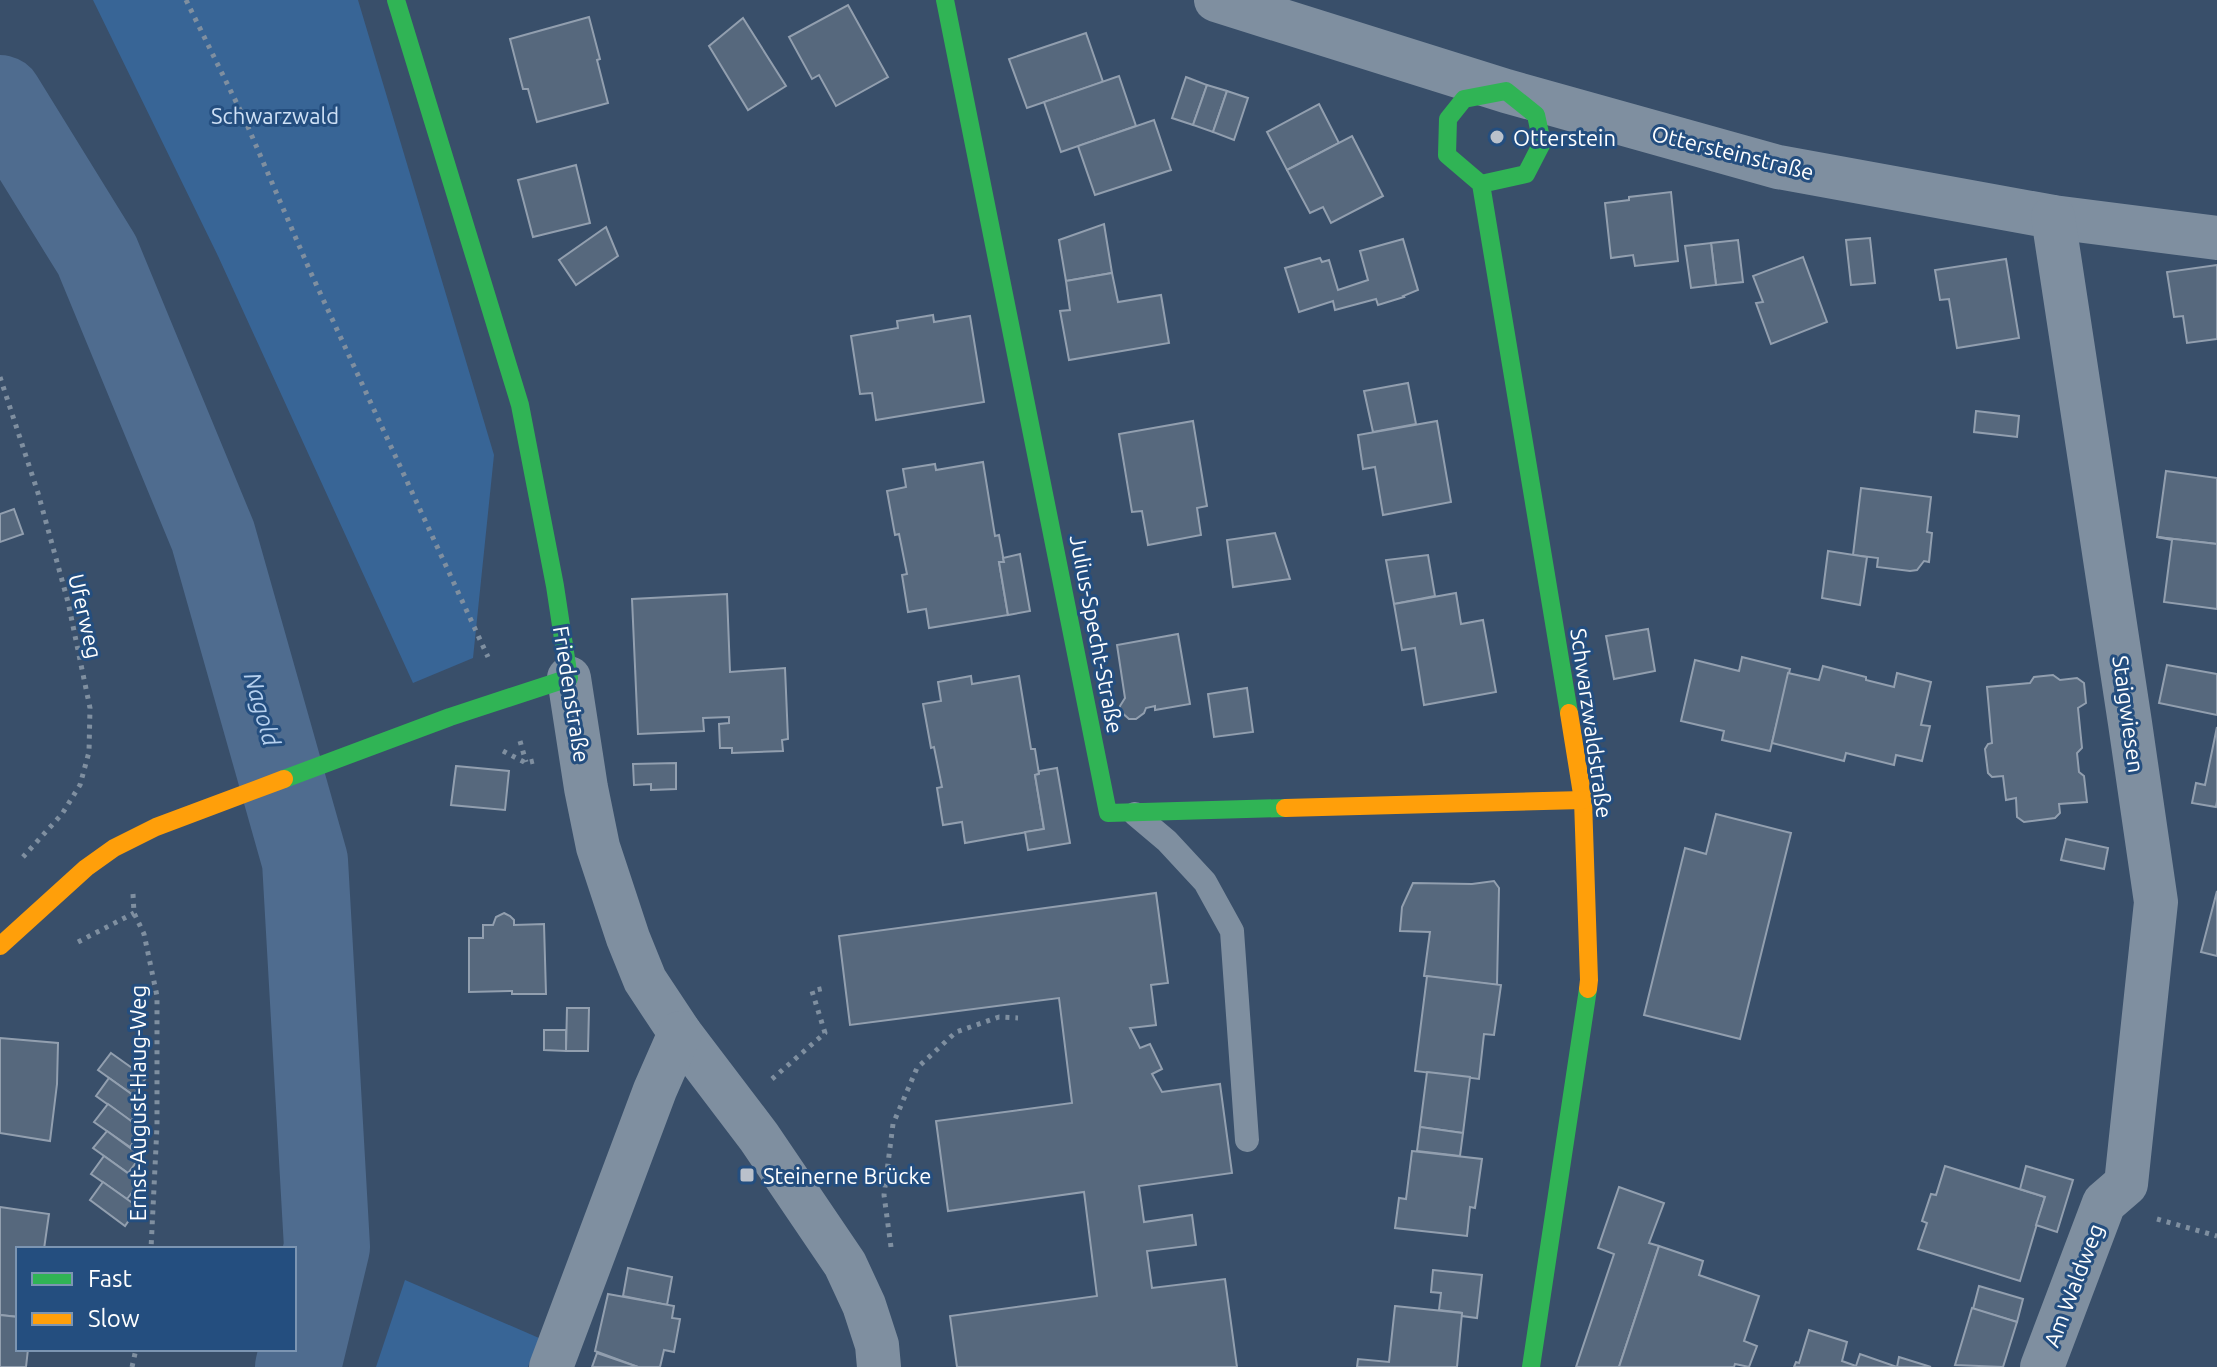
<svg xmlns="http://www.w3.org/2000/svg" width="2217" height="1367" font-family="Ubuntu,sans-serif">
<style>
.green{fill:#386596}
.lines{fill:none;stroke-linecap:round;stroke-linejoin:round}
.river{stroke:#4f6c8f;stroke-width:86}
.building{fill:#56687d;stroke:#929faf;stroke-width:2}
.path{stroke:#7f8fa0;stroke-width:5;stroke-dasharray:4 6;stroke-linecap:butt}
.lane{stroke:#7f8fa0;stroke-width:24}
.street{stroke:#7f8fa0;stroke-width:44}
.fast{stroke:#30b455;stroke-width:18}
.slow{stroke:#ff9f0a;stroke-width:18}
.poi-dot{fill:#bac1cb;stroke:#244e7f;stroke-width:3}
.labels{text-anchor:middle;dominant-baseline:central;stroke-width:6;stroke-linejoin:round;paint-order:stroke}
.park-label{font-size:22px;fill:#cee0f5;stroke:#244e7f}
.poi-label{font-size:22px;fill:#fff;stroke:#244e7f;text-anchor:start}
.street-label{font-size:22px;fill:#fff;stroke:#244e7f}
.water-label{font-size:24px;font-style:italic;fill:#b6d0ee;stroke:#244e7f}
</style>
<rect width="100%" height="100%" fill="#394f6a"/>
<g class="green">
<path d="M93,0H358L494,455L473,658L413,683L218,256Z"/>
<path d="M405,1280L539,1338L528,1367H376Z"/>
</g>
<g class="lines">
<path class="river" d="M0,98L97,255L213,536L305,861L327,1247L298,1367"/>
</g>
<g class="building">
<path d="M848,5L888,77L836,106L819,75L812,79L789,37Z"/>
<path d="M589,17L600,59L597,60L608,103L537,122L528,89H523L510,39Z"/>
<path d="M743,18L786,86L748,110L709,46Z"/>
<path d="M1086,33L1103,82L1027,108L1009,59Z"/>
<path d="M1119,76L1136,126L1061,152L1044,102Z"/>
<path d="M1186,77L1207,85L1193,125L1172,118Z"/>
<path d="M1207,85L1227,91L1213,132L1193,125Z"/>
<path d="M1227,91L1248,98L1234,140L1213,132Z"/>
<path d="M1319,104L1339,143L1287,170L1267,132Z"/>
<path d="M1154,120L1171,170L1095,195L1078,146Z"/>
<path d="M1352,136L1383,196L1331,223L1323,207L1310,213L1287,170Z"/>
<path d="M576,165L590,223L533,237L518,180Z"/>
<path d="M1671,192L1678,261L1635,266L1633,255L1611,258L1605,203L1629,200V197Z"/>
<path d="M1104,224L1112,273L1066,281L1059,240Z"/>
<path d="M606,227L618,256L576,285L559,260Z"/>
<path d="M1870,238L1875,283L1851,285L1846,240Z"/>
<path d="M1403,239L1418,290L1403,296L1404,297L1378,305L1376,299L1335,310L1333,301L1299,312L1285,268L1320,258L1322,262L1329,260L1338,290L1368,280L1360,251Z"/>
<path d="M1738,240L1743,282L1716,285L1711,243Z"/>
<path d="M1711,243L1716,285L1691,288L1685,246Z"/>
<path d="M1803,257L1827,322L1771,344L1756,303L1763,302L1753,276Z"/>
<path d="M2006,259L2019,338L1957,348L1949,299L1940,300L1935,270Z"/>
<path d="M2217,265V339L2187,343L2183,316L2174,317L2167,272Z"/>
<path d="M1112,273L1118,302L1161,295L1169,343L1069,360L1060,311L1070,310L1066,281Z"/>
<path d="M933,315L934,322L970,316L984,402L876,420L872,393L860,394L851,336L898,328L897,321Z"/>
<path d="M1408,383L1416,424L1373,432L1364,391Z"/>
<path d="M1976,411L2019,416L2017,437L1974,432Z"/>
<path d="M1193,421L1207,506L1197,508L1201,535L1148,545L1142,511L1132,512L1119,434Z"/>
<path d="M1437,421L1451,502L1383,515L1375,467L1363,469L1358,435Z"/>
<path d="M983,462L995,536L999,535L1004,562H999L1008,615L929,628L926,609L908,612L902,575L907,574L899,534L895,535L887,491L906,487L903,469L935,464L936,470Z"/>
<path d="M2166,471L2217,478V544L2157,537Z"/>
<path d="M1861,488L1931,497L1927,532L1932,533L1929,562L1924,561L1917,570L1910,571L1877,567L1878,558L1853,555Z"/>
<path d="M14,509L23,534L0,542V514Z"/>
<path d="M1275,533L1290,579L1233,587L1227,540Z"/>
<path d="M2157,537L2217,544V609L2164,602L2172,540Z"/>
<path d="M1828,551L1867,557L1860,605L1822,598Z"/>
<path d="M1020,554L1030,611L1008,615L999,562H1004L1003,558Z"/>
<path d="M1428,555L1435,596L1394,604L1386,560Z"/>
<path d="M1456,593L1461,624L1483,620L1496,692L1424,705L1415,648L1402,650L1394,604Z"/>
<path d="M727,594L730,672L785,668L788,739L782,740L783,751L732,753V748H720L719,724L729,723V717L703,718L704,731L638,734L632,599Z"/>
<path d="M1648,629L1655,671L1614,679L1606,636Z"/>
<path d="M1178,634L1190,704L1155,710V706L1146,708L1144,713L1136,719H1129L1120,711V706L1125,698L1117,645Z"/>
<path d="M1742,657L1790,669L1770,751L1722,740L1724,731L1681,721L1695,660L1739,671Z"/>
<path d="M2167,665L2217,674V715L2159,703Z"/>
<path d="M1823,666L1866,677V680L1894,687L1897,673L1931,682L1921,725L1930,726L1922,761L1896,755L1894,765L1846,753L1844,761L1772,743L1788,673L1819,680Z"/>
<path d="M2053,675L2060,680L2077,678L2084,683L2086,703L2078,708L2082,748L2077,753L2079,772L2084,776L2087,802L2059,804L2060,813L2055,818L2024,822L2017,817L2016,798L2006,800L2003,776L1992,777L1988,773L1985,749L1988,744L1992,743L1987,687L2030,683L2034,677Z"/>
<path d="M971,676L972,684L1019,676L1031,749H1035L1039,774L1035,775L1044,829L965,843L962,822L943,825L937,788L942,787L934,747L931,748L923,704L941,701L938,682Z"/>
<path d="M1247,688L1253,732L1214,737L1208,694Z"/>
<path d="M2217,727V801L2216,807L2192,803L2196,783L2205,785Z"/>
<path d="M676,763V789L651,790V784L634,785L633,764Z"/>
<path d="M456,766L509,771L505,810L451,805Z"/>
<path d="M1057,768L1070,843L1028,850L1025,832L1044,829L1035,775L1039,774V771Z"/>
<path d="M1716,814L1791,833L1740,1039L1644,1015L1685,848L1706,854Z"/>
<path d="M2066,839L2108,848L2104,869L2061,860Z"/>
<path d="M1494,881L1499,888L1497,985L1424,976L1430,932L1400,931L1402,907L1413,883L1472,884Z"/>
<path d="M2217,891V956L2201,952Z"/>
<path d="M1156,893L1168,983L1151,985L1156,1025L1130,1028L1140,1048L1150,1044L1162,1069L1152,1074L1162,1092L1220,1084L1232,1173L1139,1186L1144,1222L1192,1215L1196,1245L1147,1251L1152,1288L1225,1279L1237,1367H957L950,1316L1097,1296L1084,1192L948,1211L936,1121L1072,1103L1059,998L850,1025L839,936Z"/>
<path d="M504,913L510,916L514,920V925L544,924L546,994H512V991L469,992V938H483V925H493L496,917Z"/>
<path d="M1427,976L1501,985L1494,1035L1484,1034L1479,1079L1415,1071Z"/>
<path d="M567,1008H589L588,1051H566Z"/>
<path d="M544,1030H566V1051L544,1050Z"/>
<path d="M0,1038L58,1043L57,1084L50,1141L0,1133Z"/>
<path d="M111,1053L146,1078L133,1095L98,1070Z"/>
<path d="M1427,1072L1470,1077L1463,1133L1420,1127Z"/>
<path d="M109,1078L144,1103L131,1121L96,1096Z"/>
<path d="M108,1104L142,1129L130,1147L94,1122Z"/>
<path d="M1420,1127L1463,1133L1460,1156L1417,1151Z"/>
<path d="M107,1131L141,1156L128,1173L93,1148Z"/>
<path d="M1412,1151L1482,1159L1475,1208L1470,1207L1467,1236L1395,1228L1399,1198L1406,1199Z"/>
<path d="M104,1156L140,1182L127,1199L91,1174Z"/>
<path d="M1945,1166L2045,1197L2020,1281L1918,1249L1927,1223L1922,1221L1931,1194L1936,1195Z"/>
<path d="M2026,1166L2073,1180L2057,1232L2036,1225L2045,1197L2020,1189Z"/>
<path d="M103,1182L138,1207L125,1226L90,1200Z"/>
<path d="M1619,1187L1664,1203L1649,1243L1659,1246L1619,1367H1576L1614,1254L1598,1248Z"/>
<path d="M0,1207L49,1214L44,1249H18V1317L0,1315Z"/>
<path d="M1659,1246L1703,1261L1699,1275L1759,1296L1744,1341L1757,1346L1749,1367L1735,1364L1734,1367H1619Z"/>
<path d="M628,1268L672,1277L667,1305L623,1296Z"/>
<path d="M1433,1270L1482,1275L1477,1318L1462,1316V1313L1439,1310L1441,1293L1431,1292Z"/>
<path d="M1979,1286L2023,1299L2017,1322L1973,1309Z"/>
<path d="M608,1294L674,1306L672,1318L680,1319L674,1352L664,1350L660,1367H638L595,1351Z"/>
<path d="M1395,1306L1462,1313L1457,1367H1357L1358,1359L1389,1362Z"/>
<path d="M1972,1308L2017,1322L2003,1367L1955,1365Z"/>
<path d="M0,1315L18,1317V1349H28L26,1367H0Z"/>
<path d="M1809,1330L1847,1342L1842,1361L1856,1366L1860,1354L1897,1367H1794L1796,1362L1799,1363Z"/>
<path d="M597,1353L638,1367H592Z"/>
<path d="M1899,1357L1931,1367H1897Z"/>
</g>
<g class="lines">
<g class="path">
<path d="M186,0L245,120L310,271L488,657"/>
<path d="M0,377L38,493L68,602L90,708L89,752L80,785L62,814L23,857"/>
<path d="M520,741L526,762"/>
<path d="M503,751L526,763L534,761"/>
<path d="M133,894L134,913L144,934L157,996V1126L151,1249"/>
<path d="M78,942L134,913"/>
<path d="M772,1079L825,1033L812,991L825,988"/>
<path d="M2157,1219L2217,1236"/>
<path d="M891,1247L884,1195L893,1124L917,1068L956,1032L999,1017L1018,1018"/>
<path d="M132,1367L136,1349"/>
</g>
<path class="lane" d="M1135,814L1167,841L1205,882L1232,931L1247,1140"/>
<g class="street">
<path d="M1216,0L1506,91L1778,167L2053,217L2217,238"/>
<path d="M569,678L586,788L598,847L628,938L645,980L680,1033L759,1137L845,1264L864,1305L877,1345L879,1367"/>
<path d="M551,1367L655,1090L680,1033"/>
<path d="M2042,1367L2104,1203L2126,1184L2156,902L2130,723L2053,217"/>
</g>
<g class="fast">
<path d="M945,0L1108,813L1285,808"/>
<path d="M1481,184L1526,174L1542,143L1536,115L1506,91L1464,99L1448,119L1447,155L1481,184L1569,713"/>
<path d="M284,779L450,717L569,678L555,586L520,405L396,0"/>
<path d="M1531,1367L1588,989"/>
</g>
<g class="slow">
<path d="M1569,713L1583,800L1589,980L1588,989"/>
<path d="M1285,808L1583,800"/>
<path d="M0,946L86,868L114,848L156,827L284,779"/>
</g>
</g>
<g class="poi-dot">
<circle cx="1497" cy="137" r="8"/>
<rect x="739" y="1167" width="16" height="16" rx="4"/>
</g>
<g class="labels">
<g class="park-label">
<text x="275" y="115">Schwarzwald</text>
</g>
<g class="poi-label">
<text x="1513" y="137">Otterstein</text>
<text x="763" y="1175">Steinerne Brücke</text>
</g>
<g class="street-label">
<text transform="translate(1733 152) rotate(14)">Ottersteinstraße</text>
<text transform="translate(86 616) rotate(77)">Uferweg</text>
<text transform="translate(1097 634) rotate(79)">Julius-Specht-Straße</text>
<text transform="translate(572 694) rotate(81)">Friedenstraße</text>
<text transform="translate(2129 714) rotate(82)">Staigwiesen</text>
<text transform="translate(1592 723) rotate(82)">Schwarzwaldstraße</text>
<text transform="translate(137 1103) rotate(-90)">Ernst-August-Haug-Weg</text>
<text transform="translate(2073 1285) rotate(-69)">Am Waldweg</text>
</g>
<g class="water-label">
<text transform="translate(262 709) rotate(74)">Nagold</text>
</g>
</g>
<rect x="16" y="1247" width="280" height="104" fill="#244e7f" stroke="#7c95b2" stroke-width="2"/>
<rect x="32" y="1273" width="40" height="12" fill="#30b455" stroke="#7c95b2" stroke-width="2"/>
<text x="88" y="1287" font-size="24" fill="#ffffff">Fast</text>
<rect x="32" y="1313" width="40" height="12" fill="#ff9f0a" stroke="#7c95b2" stroke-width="2"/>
<text x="88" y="1327" font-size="24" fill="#ffffff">Slow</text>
</svg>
